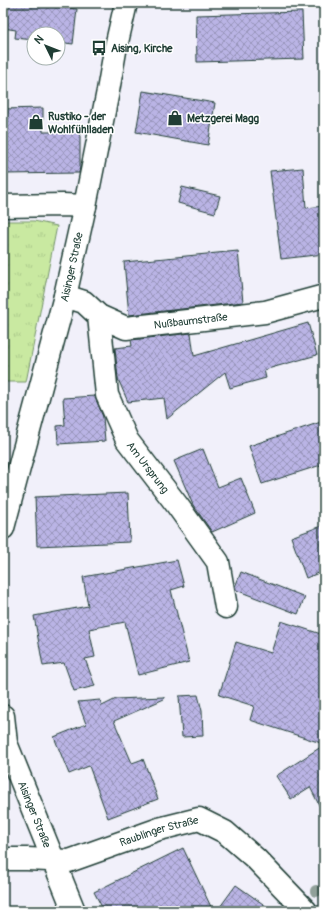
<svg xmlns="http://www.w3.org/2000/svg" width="327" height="914" font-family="Pangolin,sans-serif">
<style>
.grass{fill:url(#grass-tufts);stroke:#74936a}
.building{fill:url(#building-cross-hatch);stroke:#1f3d34}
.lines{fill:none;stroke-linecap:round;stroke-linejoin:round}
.street-casing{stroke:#1f3d34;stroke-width:25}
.secondary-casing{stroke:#1f3d34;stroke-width:25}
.street{stroke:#fff;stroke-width:22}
.secondary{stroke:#fff;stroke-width:22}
.tree{fill:#90a099}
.labels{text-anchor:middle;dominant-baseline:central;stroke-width:3;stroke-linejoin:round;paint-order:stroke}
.poi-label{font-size:11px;font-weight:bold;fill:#1f3d34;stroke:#fff;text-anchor:start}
.street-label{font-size:11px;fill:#1f3d34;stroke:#fff}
</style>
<defs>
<pattern id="grass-tufts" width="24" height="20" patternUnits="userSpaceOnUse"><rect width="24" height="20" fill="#c9e9a1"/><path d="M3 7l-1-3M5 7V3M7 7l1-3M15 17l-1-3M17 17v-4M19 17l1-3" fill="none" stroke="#acc98b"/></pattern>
<pattern id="building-cross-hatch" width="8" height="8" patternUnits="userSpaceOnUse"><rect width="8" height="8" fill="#bab4e5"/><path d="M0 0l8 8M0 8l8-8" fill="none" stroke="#9794ba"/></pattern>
</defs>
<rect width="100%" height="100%" fill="#f1f0fa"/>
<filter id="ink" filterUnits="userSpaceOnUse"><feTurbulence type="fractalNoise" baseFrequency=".025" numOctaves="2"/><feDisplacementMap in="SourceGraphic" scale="8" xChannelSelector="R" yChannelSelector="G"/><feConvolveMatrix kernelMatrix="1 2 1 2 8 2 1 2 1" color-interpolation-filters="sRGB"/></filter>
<g filter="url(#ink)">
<path class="grass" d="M3,221H34L57,226L26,382H3Z"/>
<g class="building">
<path d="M3,3H18L77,9L73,44L58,42V34H34V40L15,38L16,30L3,28Z"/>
<path d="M302,12L304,59L197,62L196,15Z"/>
<path d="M143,91L215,103L208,145L136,132Z"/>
<path d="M43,108V132H80V167L79,173L3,174V109Z"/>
<path d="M303,168L306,208L324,206V254L281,259L270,171Z"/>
<path d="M182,187L220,196L215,213L178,203Z"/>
<path d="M238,251L243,302L129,315L124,262Z"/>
<path d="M308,323L317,355L264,370L266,378L230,388L225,372L167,419L164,398L128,402L118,379L115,348L132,346L131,340L191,333L194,356Z"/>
<path d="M95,396L103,417L105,441L58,444L57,426L65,425L63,398Z"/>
<path d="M324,421V464L262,484L249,446Z"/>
<path d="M203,449L218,487L241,478L255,513L212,532L193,505L174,461Z"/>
<path d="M128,493L130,542L37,546L35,497Z"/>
<path d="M324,525V571L306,578L291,537Z"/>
<path d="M177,560L184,586L171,590L189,662L138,675L125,622L89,629L95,657L85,659L95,686L74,691L64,663L43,666L34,616L88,606L83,577Z"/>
<path d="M241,572L305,597L298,614L236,590L235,587Z"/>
<path d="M281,621L324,635V744L250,720L254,706L219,695L236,642L271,653Z"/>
<path d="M198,695L202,711L203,736L182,737L179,696Z"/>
<path d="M164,697V699L114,721L132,763L143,759L158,799L108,818L89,766L69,774L54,737L86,724L78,702L100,700L102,706L116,699Z"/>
<path d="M324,745V815L310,787L291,799L276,776Z"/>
<path d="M183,848L213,911H104L94,892Z"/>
<path d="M236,885L273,911H217Z"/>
</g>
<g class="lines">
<defs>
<g id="street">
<path d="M3,206L63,205L85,206"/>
<path id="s1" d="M65,296L84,302L99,316L126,328L265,312L324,296"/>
<path id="s2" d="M99,316L107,395L127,440L177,505L218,562L226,607"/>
<path id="s3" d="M3,859H27L69,861L159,829L199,819L225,832L256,859L306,911"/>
</g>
<g id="secondary">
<path id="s4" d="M3,528L65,296L85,206L108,91L115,51L126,3"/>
<path id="s5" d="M3,716L6,743L74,911"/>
</g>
</defs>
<use href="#street" class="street-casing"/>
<use href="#secondary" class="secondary-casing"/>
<use href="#street" class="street"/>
<use href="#secondary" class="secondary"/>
</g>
<circle class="tree" cx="316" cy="891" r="6"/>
</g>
<defs>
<symbol id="bus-bare" viewBox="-9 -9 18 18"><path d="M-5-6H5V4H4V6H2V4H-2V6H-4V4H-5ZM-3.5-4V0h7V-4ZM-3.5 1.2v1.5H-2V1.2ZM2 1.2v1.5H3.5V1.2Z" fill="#1f3d34" stroke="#fff" stroke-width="2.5" paint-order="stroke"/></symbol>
<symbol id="shop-bare" viewBox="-9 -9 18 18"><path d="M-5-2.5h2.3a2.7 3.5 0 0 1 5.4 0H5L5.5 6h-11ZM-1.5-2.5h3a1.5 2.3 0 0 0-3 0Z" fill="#1f3d34" stroke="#fff" stroke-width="2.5" paint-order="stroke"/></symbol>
</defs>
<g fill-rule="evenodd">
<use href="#bus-bare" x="88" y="37" width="22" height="22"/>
<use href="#shop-bare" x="164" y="107" width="22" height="22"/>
<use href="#shop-bare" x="25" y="111" width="22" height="22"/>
</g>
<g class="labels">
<g class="poi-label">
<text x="111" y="48">Aising, Kirche</text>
<text x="48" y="116">Rustiko - der<tspan x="48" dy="13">Wohlfühlladen</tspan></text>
<text x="187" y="118">Metzgerei Magg</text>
</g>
<g class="street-label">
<text stroke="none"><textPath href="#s4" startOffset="270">Aisinger Straße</textPath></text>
<text stroke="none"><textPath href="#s1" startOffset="135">Nußbaumstraße</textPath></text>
<text stroke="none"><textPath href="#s2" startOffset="163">Am Ursprung</textPath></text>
<text stroke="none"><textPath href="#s5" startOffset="104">Aisinger Straße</textPath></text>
<text stroke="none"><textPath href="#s3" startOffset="161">Raublinger Straße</textPath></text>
</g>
</g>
<rect width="327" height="914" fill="none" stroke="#fff" stroke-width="16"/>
<rect x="8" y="8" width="311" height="898" fill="none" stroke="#1f3d34" stroke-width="1.5" filter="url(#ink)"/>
<g transform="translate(46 46) rotate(313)"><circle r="19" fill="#ffffff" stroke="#a5b1ae"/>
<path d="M0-3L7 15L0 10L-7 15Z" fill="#1f3d34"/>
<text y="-6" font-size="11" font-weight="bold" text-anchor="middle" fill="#1f3d34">N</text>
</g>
</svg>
